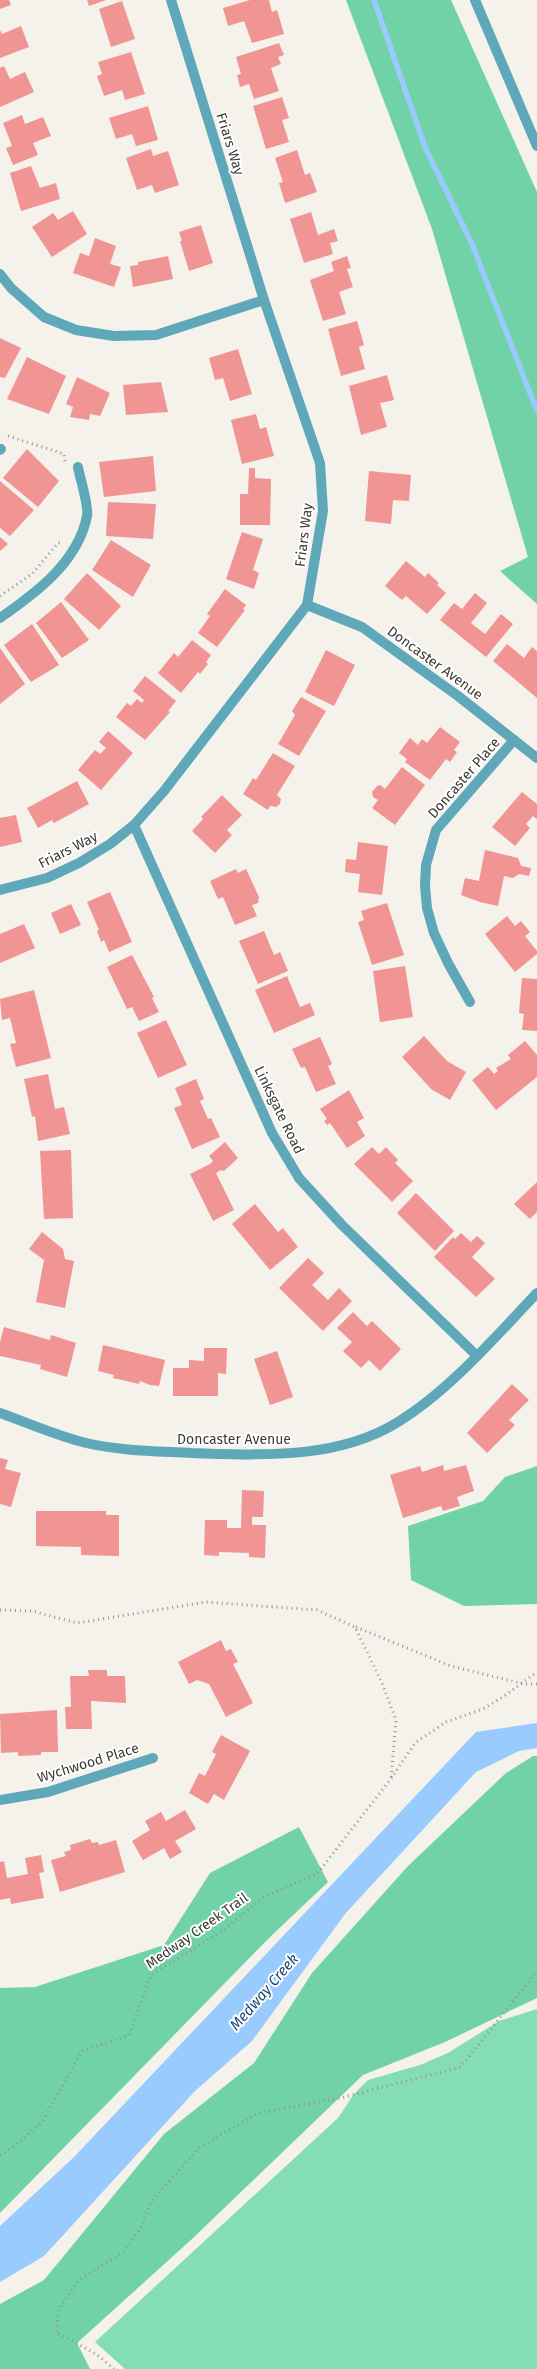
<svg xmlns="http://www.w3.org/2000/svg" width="537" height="2369" font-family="'Fira Sans',sans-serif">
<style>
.green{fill:#85ddb5}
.forest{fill:#72d2a7}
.water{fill:#99cbfe}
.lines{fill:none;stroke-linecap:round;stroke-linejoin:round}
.stream{stroke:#99cbfe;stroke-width:5.5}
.building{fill:#f19494}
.path{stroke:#96948f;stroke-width:3;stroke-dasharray:1 4;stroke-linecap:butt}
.minor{stroke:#5ea8b9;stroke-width:10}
.tertiary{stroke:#5ea8b9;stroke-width:10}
.labels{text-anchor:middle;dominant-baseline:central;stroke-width:4;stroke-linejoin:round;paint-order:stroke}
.street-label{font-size:14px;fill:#3c3b38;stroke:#fff}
.water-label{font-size:15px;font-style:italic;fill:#1d4972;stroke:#fff}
</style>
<rect width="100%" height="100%" fill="#f4f2eb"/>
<path class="green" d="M537,2009V2369H125L95,2342L338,2118L354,2094L368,2080L420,2065L448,2053L499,2021Z"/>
<g class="forest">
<path d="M346,0H451L537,192V604L500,571L528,557L432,229Z"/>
<path d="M537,1466V1604L464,1606L411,1580L408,1526L483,1501L505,1477Z"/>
<path d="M533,1756H537V1998L445,2042L363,2075L192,2239L77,2343L90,2369H0V2304L44,2280L164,2134L254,2063L312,1973L408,1866L506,1773Z"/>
<path d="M299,1827L328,1882L269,1938L0,2213V1988L35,1987L164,1945L210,1873Z"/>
</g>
<path class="water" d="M537,1723V1748L519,1751L476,1772L345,1914L252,2041L195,2091L44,2256L0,2282V2226L74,2157L476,1732Z"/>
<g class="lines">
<path class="stream" d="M374,0L425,147L472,244L537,411"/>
</g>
<g class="building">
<path d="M0,0H9L11,5L0,9Z"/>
<path d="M87,0H106L89,6Z"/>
<path d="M250,0H269L272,12L277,10L284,34L252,43L244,21L228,26L223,8Z"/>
<path d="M122,1L135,39L111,47L99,9Z"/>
<path d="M21,26L29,47L0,58V30L2,34Z"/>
<path d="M279,43L284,55L278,57L281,64L271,68L279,91L254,99L249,84L240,87L237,75L241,74L236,57Z"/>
<path d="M131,52L145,94L125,100L122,90L104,96L97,76L102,74L98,62Z"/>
<path d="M4,66L10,79L25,72L34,92L0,107V68Z"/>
<path d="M282,97L289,118L282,120L289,142L266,149L253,106Z"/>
<path d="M148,106L158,140L136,146L132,134L116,139L109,118Z"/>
<path d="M22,115L25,124L43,117L51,136L33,143L38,155L13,165L6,148L12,146L3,123Z"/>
<path d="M151,149L153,156L168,151L179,185L155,193L152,185L137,190L126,158Z"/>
<path d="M297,150L305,175L310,173L317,192L285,203L279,183L283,182L275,158Z"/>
<path d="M31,166L40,188L56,183L60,199L21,211L10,173Z"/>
<path d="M73,211L87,234L52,257L32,227L53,213L58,220Z"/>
<path d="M311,212L318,235L334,229L338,241L330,243L333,254L304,263L290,219Z"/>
<path d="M201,225L213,263L189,271L180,241H182L179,232Z"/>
<path d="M95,238L116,246L110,264L121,267L114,287L73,273L80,253L89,256Z"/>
<path d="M168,256L173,279L133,287L130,266L138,265V262Z"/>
<path d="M347,256L351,268L347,269L353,287L339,292L346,314L323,321L310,280L334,271L331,262Z"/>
<path d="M357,321L364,345L359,347L365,369L341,376L328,329Z"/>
<path d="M0,338L21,348L5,378L0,377Z"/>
<path d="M238,349L252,394L230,401L223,378L215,380L209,358Z"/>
<path d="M27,357L66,376L49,414L7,399Z"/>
<path d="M387,375L394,400L380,403L387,427L361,435L349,386Z"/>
<path d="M77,377L110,393L100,416L90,414L89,420L70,417L73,407L66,404Z"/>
<path d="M161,382L168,412L126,415L123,385Z"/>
<path d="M256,414L260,429L266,427L274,456L242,464L231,420Z"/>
<path d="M27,449L59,481L38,507L3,478Z"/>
<path d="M153,456L156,491L104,497L99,462Z"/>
<path d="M249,468H255V478L271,479L270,525H240V494H248Z"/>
<path d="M369,471L411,475L409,501L393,500L391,524L365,521Z"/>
<path d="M0,481L34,510L10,536L0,528Z"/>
<path d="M108,502L156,504L153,539L106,536Z"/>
<path d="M242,532L263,539L253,570L259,573L254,589L226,579Z"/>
<path d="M0,537L8,544L0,551Z"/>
<path d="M111,540L151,565L133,597L92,570Z"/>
<path d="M406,561L425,577L428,573L439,583L437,585L446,593L427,614L406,596L402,600L385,586Z"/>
<path d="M87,573L121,606L99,630L64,599Z"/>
<path d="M225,589L246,605L243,609L245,610L217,647L198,633L210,616L207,614Z"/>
<path d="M475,593L487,603L471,623L485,634L501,614L513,624L486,657L440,620L454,603L462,609Z"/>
<path d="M61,602L89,640L62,658L36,623Z"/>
<path d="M32,624L59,665L31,682L4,645Z"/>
<path d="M192,640L211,655L206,662L208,664L200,674L198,672L181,693L158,673L174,653L178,657Z"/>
<path d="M507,644L524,658L532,647L537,651V698L493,661Z"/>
<path d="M0,648L25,684L0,704Z"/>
<path d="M326,650L355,665L334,706L305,692Z"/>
<path d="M145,676L176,701L168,711L170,712L145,740L116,717L127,703L131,706L137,699L142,703L144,700L133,691Z"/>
<path d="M301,697L326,711L299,756L278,744L295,715L292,711Z"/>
<path d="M440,727L460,742L454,750L457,752L450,762L446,759L430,780L405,762L407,759L399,753L410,738L418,745L422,739L427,743Z"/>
<path d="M108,731L133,753L101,790L78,770L95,750L100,754L106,748L99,742Z"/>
<path d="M273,753L295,766L277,795L281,799L280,804L276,807L270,806L268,810L243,794L253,778L256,780Z"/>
<path d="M402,767L425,785L395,825L372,808L378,800L373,797L372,792L377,786L380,785L385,789Z"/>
<path d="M77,781L89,804L54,823L52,820L38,828L27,808Z"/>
<path d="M522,792L537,804V819L533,816L526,824L530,828L515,846L492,827Z"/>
<path d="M222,795L242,815L227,830L232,835L215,853L192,831L203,819L201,817Z"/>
<path d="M16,815L22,842L0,847V818Z"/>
<path d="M358,842L388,846L382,895L358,892L360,874L345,872L346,859L356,860Z"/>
<path d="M485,850L518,858L521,866L531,868L529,876L519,874L513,878L504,876L498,906L480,902L461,895L465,878L479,881Z"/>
<path d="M236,869L238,873L246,869L259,897L258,903L252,905L257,916L235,925L223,897L218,899L210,881Z"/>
<path d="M110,892L132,942L109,952L104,940L101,942L97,931L99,930L87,902Z"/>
<path d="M387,903L404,955L372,965L358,922L364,920L361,911Z"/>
<path d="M71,904L81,925L60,934L51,913Z"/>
<path d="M507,916L515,926L521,921L530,932L525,936L537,951V954L515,972L485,934Z"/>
<path d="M24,924L35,948L0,963V934Z"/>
<path d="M264,931L274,955L280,952L288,971L258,984L239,941Z"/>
<path d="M132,955L154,997L152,998L159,1012L139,1021L132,1007L127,1009L107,967Z"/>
<path d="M405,966L413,1017L380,1022L373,971Z"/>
<path d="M287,976L300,1007L310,1003L315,1015L274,1033L255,990Z"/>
<path d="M522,978L537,979V1031L522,1030L524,1014L519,1013Z"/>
<path d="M34,990L51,1058L16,1067L10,1044L16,1043L10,1018L2,1020L0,999Z"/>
<path d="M166,1020L187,1065L158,1078L137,1033Z"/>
<path d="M424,1036L447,1061L466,1072L450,1100L431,1089L402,1057Z"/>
<path d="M320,1037L332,1064L328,1066L336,1084L316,1092L305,1067L301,1068L292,1049Z"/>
<path d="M525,1041L537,1055V1077L496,1110L472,1080L488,1067L494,1074L498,1071L496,1068L511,1059L508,1055Z"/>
<path d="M48,1074L55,1109L64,1107L70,1134L38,1141L35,1116L32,1117L24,1079Z"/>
<path d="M196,1079L204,1099L200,1101L208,1119L211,1118L220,1137L192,1149L174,1108L182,1105L175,1088Z"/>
<path d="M349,1090L364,1118L357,1122L365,1136L347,1148L330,1123L327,1125L324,1121L327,1119L320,1109Z"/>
<path d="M225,1142L238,1158L224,1171L221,1170L216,1173L234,1210L213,1221L190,1174L210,1164L213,1161L209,1156Z"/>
<path d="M372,1147L379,1154L386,1147L398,1160L395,1163L413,1181L392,1202L354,1164Z"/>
<path d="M71,1150L73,1218L44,1219L40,1151Z"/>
<path d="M537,1182V1212L530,1219L514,1204Z"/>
<path d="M416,1193L454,1231L435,1251L397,1213Z"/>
<path d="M255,1204L278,1232L283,1228L298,1247L270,1270L232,1224Z"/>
<path d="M42,1232L63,1249L65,1259L74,1261L65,1308L36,1302L44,1260L29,1249Z"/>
<path d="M461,1233L471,1242L477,1236L485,1243L472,1257L495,1279L476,1297L434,1257L453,1237L455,1239Z"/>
<path d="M308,1258L324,1273L312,1285L328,1300L339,1288L352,1301L323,1331L279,1288Z"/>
<path d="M353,1312L367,1326L372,1321L401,1349L380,1371L369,1360L361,1368L343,1351L352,1342L337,1328Z"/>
<path d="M4,1327L50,1340L51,1335L76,1343L67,1377L40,1369L41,1365L0,1356V1342Z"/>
<path d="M103,1345L165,1360L159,1386L150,1385L140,1381L139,1384L113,1378L114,1375L98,1371Z"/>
<path d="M204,1348H227L226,1374L218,1373V1396H173V1368H189V1360L204,1361Z"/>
<path d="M277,1351L293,1397L270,1405L254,1359Z"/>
<path d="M512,1384L529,1400L509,1420L515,1425L487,1453L467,1433Z"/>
<path d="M0,1458L8,1460L5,1469L21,1473L11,1507L0,1504Z"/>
<path d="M443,1465L444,1471L466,1465L474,1491L457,1497L460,1506L443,1511L441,1506L403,1518L390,1475L420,1466L422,1472Z"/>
<path d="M242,1490L264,1491L263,1517H252V1525H266L265,1558L249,1557V1553L219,1552V1556L204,1555L205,1520H227V1528H241Z"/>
<path d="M36,1511H106V1515H119V1556L81,1555V1547L36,1546Z"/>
<path d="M221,1640L226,1651L231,1649L238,1662L233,1664L253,1703L226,1717L209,1684L197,1680L189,1684L178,1662Z"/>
<path d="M88,1670H107V1676H125L126,1703L91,1701L92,1729H66L65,1707H71L70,1676H89Z"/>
<path d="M57,1710L58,1752H41V1755L18,1756V1752L1,1753L0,1714Z"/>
<path d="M221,1735L250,1751L224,1800L214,1794L208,1804L189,1793L199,1773L205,1776L216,1754L212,1752Z"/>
<path d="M185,1810L196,1829L175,1841L182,1852L170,1859L164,1848L143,1860L132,1841L150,1830L145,1821L161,1812L166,1821Z"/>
<path d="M90,1839L92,1843L98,1842L99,1845L116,1840L125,1872L60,1892L51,1860L66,1856L64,1852L71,1850L70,1845Z"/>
<path d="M41,1855L44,1872L39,1873L44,1898L11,1904L10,1898L0,1900V1862L4,1861L7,1878L28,1874L25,1858Z"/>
</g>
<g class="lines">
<g class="path">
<path d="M8,436L64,454L65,462"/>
<path d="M0,596L32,574L58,543L62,542"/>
<path d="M0,1610L32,1611L77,1623L206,1602L317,1610L355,1627L382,1683L396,1720L391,1779"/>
<path d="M356,1627L451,1666L524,1684H537"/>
<path d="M0,2155L16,2145L42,2122L82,2051L129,2035L151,1975L222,1931L264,1897L317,1874L390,1780L415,1743L446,1722L483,1709L503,1697L537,1672"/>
<path d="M114,2369L96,2354L56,2332L59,2308L80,2279L123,2252L140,2229L151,2202L199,2148L258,2113L340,2098L461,2067L537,1971"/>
</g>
<g class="minor">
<path d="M0,274L11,288L44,317L76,330L114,336L156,335L264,300"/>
<path d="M0,450L1,449"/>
<path d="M307,605L362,627L458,696L537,758"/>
<path d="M0,618C36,593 78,562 87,516C89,505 80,479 78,467"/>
<path d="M134,825L272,1133L299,1178L342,1225L476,1355"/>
<path d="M0,890L47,878L79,863L110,844L134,825L164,791L307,605L323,511L320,463L264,300L171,0"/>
<path d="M470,1002L448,963L434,933L427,908L425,886L426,865L436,830L514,740"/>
<path d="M0,1413C28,1423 57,1436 86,1443C121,1451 156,1451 192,1453C260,1455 337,1460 398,1422C449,1391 496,1336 537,1293"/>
<path d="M0,1800L48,1792L153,1758"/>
</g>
<path class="tertiary" d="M475,0L537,146"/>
</g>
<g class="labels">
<g class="street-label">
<text transform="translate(230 144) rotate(73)">Friars Way</text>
<text transform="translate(304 535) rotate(-83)">Friars Way</text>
<text transform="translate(435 663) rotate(36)">Doncaster Avenue</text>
<text transform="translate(464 778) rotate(-49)">Doncaster Place</text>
<text transform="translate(68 850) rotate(-27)">Friars Way</text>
<text transform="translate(279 1110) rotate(64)">Linksgate Road</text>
<text x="234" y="1439">Doncaster Avenue</text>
<text transform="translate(88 1763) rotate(-17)">Wychwood Place</text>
<text transform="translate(197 1931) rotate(-35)">Medway Creek Trail</text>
</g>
<g class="water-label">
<text transform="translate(264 1992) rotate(-49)">Medway Creek</text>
</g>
</g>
</svg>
